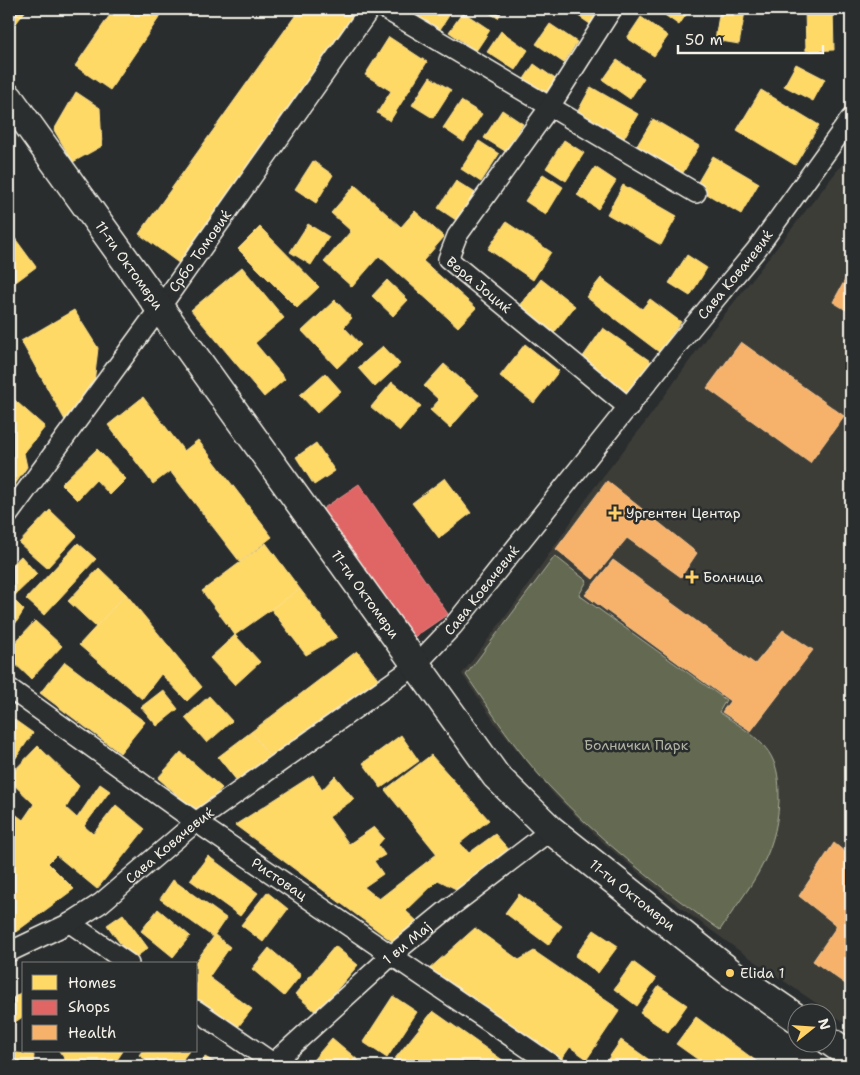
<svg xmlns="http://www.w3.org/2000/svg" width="860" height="1075" font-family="'Shantell Sans',sans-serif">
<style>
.built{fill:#3c3c38}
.green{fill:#646b51;stroke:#acae9c}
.homes{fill:#ffd966;stroke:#fce08d}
.shops{fill:#e06666;stroke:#e6908d}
.health{fill:#f6b26b;stroke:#f5c590}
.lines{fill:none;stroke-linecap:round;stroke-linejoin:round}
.minor-casing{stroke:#f4f1e8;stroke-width:22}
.secondary-casing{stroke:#f4f1e8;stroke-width:31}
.minor{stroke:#2a2d2e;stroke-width:19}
.secondary{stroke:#2a2d2e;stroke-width:28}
.poi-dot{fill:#ffd166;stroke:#2a2d2e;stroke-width:2}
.labels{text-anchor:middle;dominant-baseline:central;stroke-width:5;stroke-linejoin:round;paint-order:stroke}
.street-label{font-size:14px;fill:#f4f1e8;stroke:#2a2d2e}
.poi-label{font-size:14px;fill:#f4f1e8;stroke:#2a2d2e;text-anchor:start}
.park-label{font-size:14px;fill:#b3b5a4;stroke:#2a2d2e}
</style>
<rect width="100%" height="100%" fill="#2a2d2e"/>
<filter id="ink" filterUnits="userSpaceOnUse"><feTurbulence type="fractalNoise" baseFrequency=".02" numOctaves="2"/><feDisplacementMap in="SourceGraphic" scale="10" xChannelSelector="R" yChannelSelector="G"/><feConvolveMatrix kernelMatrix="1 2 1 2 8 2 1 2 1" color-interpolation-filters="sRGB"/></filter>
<g filter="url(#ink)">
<path class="built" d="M851,153V1027L734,947L673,902L605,844L555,796L497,726L462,674L517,601L594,488L645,423L706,338Z"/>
<path class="green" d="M555,556L587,581L579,595L726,700L719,712C738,725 764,739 773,760C779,772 779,788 779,801C776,859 750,885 720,930C659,887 599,840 548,785C517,751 492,713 466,675Z"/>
<g class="homes">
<path d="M9,9H27L10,31L9,30Z"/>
<path d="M114,9H165L110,90L75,66Z"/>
<path d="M300,9H363L180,264L139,234Z"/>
<path d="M414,9H443L450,14L437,34L409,16Z"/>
<path d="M482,9H503L498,18Z"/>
<path d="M568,9H608L596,28Z"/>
<path d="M656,9H690L679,25Z"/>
<path d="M720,9L745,12L739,44L715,40Z"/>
<path d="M805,9H833L834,50L806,51Z"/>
<path d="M845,9H851V18L842,14Z"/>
<path d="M463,12L490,30L476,51L449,32Z"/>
<path d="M641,17L668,36L654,56L627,38Z"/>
<path d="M550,24L577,42L564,63L536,44Z"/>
<path d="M501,31L528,50L515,70L487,52Z"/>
<path d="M389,37L427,62L390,121L377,113L391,91L365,75Z"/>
<path d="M617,60L644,78L630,99L603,80Z"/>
<path d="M534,64L561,83L547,103L520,85Z"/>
<path d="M796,64L825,79L813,101L784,86Z"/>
<path d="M430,77L451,90L433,118L412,105Z"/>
<path d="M591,87L638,114L620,145L574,118Z"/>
<path d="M761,90L819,125L795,165L737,130Z"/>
<path d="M76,92L100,108L102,146L73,162L54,130Z"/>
<path d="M461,101L482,114L464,142L443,128Z"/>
<path d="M502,110L523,124L505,151L484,138Z"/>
<path d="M653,119L699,146L681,176L635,149Z"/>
<path d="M564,140L584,153L566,181L546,168Z"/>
<path d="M479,141L499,154L481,182L461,169Z"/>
<path d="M713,156L759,183L741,214L695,187Z"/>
<path d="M313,161L333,175L316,203L295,189Z"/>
<path d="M595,167L616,181L598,209L577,195Z"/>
<path d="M543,174L563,187L546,215L525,201Z"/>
<path d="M456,181L477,194L459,222L438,208Z"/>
<path d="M355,185L401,227L415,211L444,237L423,261L476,308L458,327L379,256L352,287L324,262L351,231L331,213Z"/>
<path d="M623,185L677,216L661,245L607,214Z"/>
<path d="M506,222L551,252L533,280L488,249Z"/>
<path d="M308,224L329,237L311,265L290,252Z"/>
<path d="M260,227L319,287L297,308L238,249Z"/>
<path d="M14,237L36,267L9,287V240Z"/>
<path d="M687,255L707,268L690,296L669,283Z"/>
<path d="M242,267L284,318L255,343L285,379L264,397L191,310Z"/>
<path d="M601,278L642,309L650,299L681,322L659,352L586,297Z"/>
<path d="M541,279L575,306L550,338L516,311Z"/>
<path d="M387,280L408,300L393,316L372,296Z"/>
<path d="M335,300L352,318L344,327L361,345L337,368L302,331Z"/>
<path d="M74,310L98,348L94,383L66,422L21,341Z"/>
<path d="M603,328L653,363L630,395L580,361Z"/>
<path d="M525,344L559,371L534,403L500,376Z"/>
<path d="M383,346L400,364L375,387L358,368Z"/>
<path d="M444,364L479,395L450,428L430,410L439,400L424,386Z"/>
<path d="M325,373L341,391L317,413L300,395Z"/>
<path d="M392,382L421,406L400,431L371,407Z"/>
<path d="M9,395L45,427L24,453L27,467L11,490L9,489Z"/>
<path d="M143,397L184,451L198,440L272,537L240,562L170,471L153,484L108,425Z"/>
<path d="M316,443L335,471L314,485L296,457Z"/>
<path d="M97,449L126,479L110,495L96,480L77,500L61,484Z"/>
<path d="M445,478L471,513L439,538L412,503Z"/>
<path d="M50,510L77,536L47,568L19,543Z"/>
<path d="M78,543L96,559L44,615L26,599Z"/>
<path d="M266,543L300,589L235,635L202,591Z"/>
<path d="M21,556L37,574L12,598L24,610L12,629L9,627V567Z"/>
<path d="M99,568L126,594L96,627L68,601Z"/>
<path d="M300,589L337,637L306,655L271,609Z"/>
<path d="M126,594L202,687L187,701L161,674L142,699L79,645Z"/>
<path d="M35,621L62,646L31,679L9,658V649Z"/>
<path d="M235,635L260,662L235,685L210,658Z"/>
<path d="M357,651L380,681L273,761L251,732Z"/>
<path d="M65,662L145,722L120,753L40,693Z"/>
<path d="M163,690L178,709L157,726L141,707Z"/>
<path d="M209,696L232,721L207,743L185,718Z"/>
<path d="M9,716L33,733L11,765L9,764Z"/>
<path d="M251,732L273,761L241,786L218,757Z"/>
<path d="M401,735L419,761L381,788L363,763Z"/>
<path d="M38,746L79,786L66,808L77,818L100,784L110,791L84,826L93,834L116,805L145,829L97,889L56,855L48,863L74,889L9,937V809L23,820L34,804L9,780V776Z"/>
<path d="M181,752L222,788L199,814L158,778Z"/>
<path d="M431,755L489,820L460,843L469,853L495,834L512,853L462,892L438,880L406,911L419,923L396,944L235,825L313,775L322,790L335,776L354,799L329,817L349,844L374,827L384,838L378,845L385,855L374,861L383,874L364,887L379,899L437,854L385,790Z"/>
<path d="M208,856L258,893L240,916L190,880Z"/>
<path d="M173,880L226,918L213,937L160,899Z"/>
<path d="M267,892L288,909L263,942L241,925Z"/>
<path d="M519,894L562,926L548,945L505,913Z"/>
<path d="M158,909L190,936L173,957L141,931Z"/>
<path d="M123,914L148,948L132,960L107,925Z"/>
<path d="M475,928L519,960L534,951L620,1010L587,1059L570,1047L561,1060L428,970Z"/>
<path d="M594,930L618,946L598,973L575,956Z"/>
<path d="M215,935L230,947L209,977L252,1009L235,1031L196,1003V964H194Z"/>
<path d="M335,946L358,965L317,1013L295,994Z"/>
<path d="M269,948L301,975L284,996L252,969Z"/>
<path d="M633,962L656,979L637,1006L614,989Z"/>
<path d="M659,986L687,1005L668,1032L640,1013Z"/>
<path d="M20,993L24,998V1016L9,1026V1001Z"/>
<path d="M393,996L417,1012L387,1058L363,1042Z"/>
<path d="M433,1011L511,1066H389Z"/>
<path d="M696,1017L763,1066H707L676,1044Z"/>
<path d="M332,1038L365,1066H308Z"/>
<path d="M621,1040L655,1064L653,1066L604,1065Z"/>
<path d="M59,1051H123L117,1060L122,1066H70Z"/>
<path d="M142,1051H189L183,1059L193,1066H144L149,1062L139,1055Z"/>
<path d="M9,1052L34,1055L33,1066H9Z"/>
<path d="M205,1057L221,1066H200Z"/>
</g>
<path class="shops" d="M359,484L448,614L410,640L321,510Z"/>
<g class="health">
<path d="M850,271L851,272V313L833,302Z"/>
<path d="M741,342L844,416L810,463L707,388Z"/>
<path d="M607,481L697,553L681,577L627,538L593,579L556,549Z"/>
<path d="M613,560L755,664L783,630L813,650L751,731L722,712L730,701L585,595Z"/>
<path d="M834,843L851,857V911L846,918L851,922V988L813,961L837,926L799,896Z"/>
</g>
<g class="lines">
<defs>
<g id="minor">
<path d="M385,9L696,193"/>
<path id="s1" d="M612,9L549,108L457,236L448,259L629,408"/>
<path id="s2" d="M9,514L159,309L370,9"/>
<path id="s3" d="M9,688L196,822L554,1066"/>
<path d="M70,923L129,964"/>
<path id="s4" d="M9,952L70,923L101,903L196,822L415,666L453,626L684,337L756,250L851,118"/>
<path d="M196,1010L273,1063"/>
<path id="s5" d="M270,1066L392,955L453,905L551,830"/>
</g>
<g id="secondary">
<path id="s6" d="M9,98L496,776L551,830L731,973L798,1019"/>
<path d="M828,1040L851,1056"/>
</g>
</defs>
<use href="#minor" class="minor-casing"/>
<use href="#secondary" class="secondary-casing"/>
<use href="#minor" class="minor"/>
<use href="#secondary" class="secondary"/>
</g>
</g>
<g class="poi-dot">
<path d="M612.5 505.5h5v5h5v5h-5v5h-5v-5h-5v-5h5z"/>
<path d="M689.5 569.5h5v5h5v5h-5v5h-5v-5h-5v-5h5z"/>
<circle cx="730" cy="973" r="5"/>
</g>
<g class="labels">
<g class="street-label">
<text stroke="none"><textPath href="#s2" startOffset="325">Србо Томовиќ</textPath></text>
<text stroke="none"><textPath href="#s6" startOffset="206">11-ти Октомври</textPath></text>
<text stroke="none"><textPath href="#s4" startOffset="1004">Сава Ковачевиќ</textPath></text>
<text stroke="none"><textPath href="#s1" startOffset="340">Вера Јоциќ</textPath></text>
<text stroke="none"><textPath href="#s4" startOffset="599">Сава Ковачевиќ</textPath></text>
<text stroke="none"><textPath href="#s6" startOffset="611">11-ти Октомври</textPath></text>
<text stroke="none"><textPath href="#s4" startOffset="194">Сава Ковачевиќ</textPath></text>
<text stroke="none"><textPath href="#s3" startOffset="331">Ристовац</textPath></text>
<text stroke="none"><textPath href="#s6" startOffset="1016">11-ти Октомври</textPath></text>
<text stroke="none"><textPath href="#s5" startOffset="184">1 ви Мај</textPath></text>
</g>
<g class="poi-label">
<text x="626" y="513">Ургентен Центар</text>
<text x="703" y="577">Болница</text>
<text x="740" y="973">Elida 1</text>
</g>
<g class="park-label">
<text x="636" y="745">Болнички Парк</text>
</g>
</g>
<rect width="860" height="1075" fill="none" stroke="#2a2d2e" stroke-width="30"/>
<rect x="15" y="15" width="830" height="1045" fill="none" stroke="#f4f1e8" stroke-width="2" filter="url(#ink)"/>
<rect x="22" y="962" width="175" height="90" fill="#2a2d2e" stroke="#7b7b78"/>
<rect x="32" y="975" width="25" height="15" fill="#ffd966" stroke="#7b7b78"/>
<text x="68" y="988" font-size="15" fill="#f4f1e8">Homes</text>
<rect x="32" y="1000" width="25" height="15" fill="#e06666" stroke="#7b7b78"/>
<text x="68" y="1012" font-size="15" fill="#f4f1e8">Shops</text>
<rect x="32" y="1025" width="25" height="15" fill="#f6b26b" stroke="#7b7b78"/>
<text x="68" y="1038" font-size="15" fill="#f4f1e8">Health</text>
<g transform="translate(812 1028) rotate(73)"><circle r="24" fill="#2a2d2e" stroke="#7b7b78"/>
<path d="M0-4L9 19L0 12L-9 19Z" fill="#ffd166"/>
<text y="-8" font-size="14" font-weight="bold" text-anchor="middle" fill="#f4f1e8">N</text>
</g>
<path d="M678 45v8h145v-8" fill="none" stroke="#f4f1e8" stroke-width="2.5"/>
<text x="685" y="45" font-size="15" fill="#f4f1e8" stroke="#2a2d2e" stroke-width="4" paint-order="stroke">50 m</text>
</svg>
